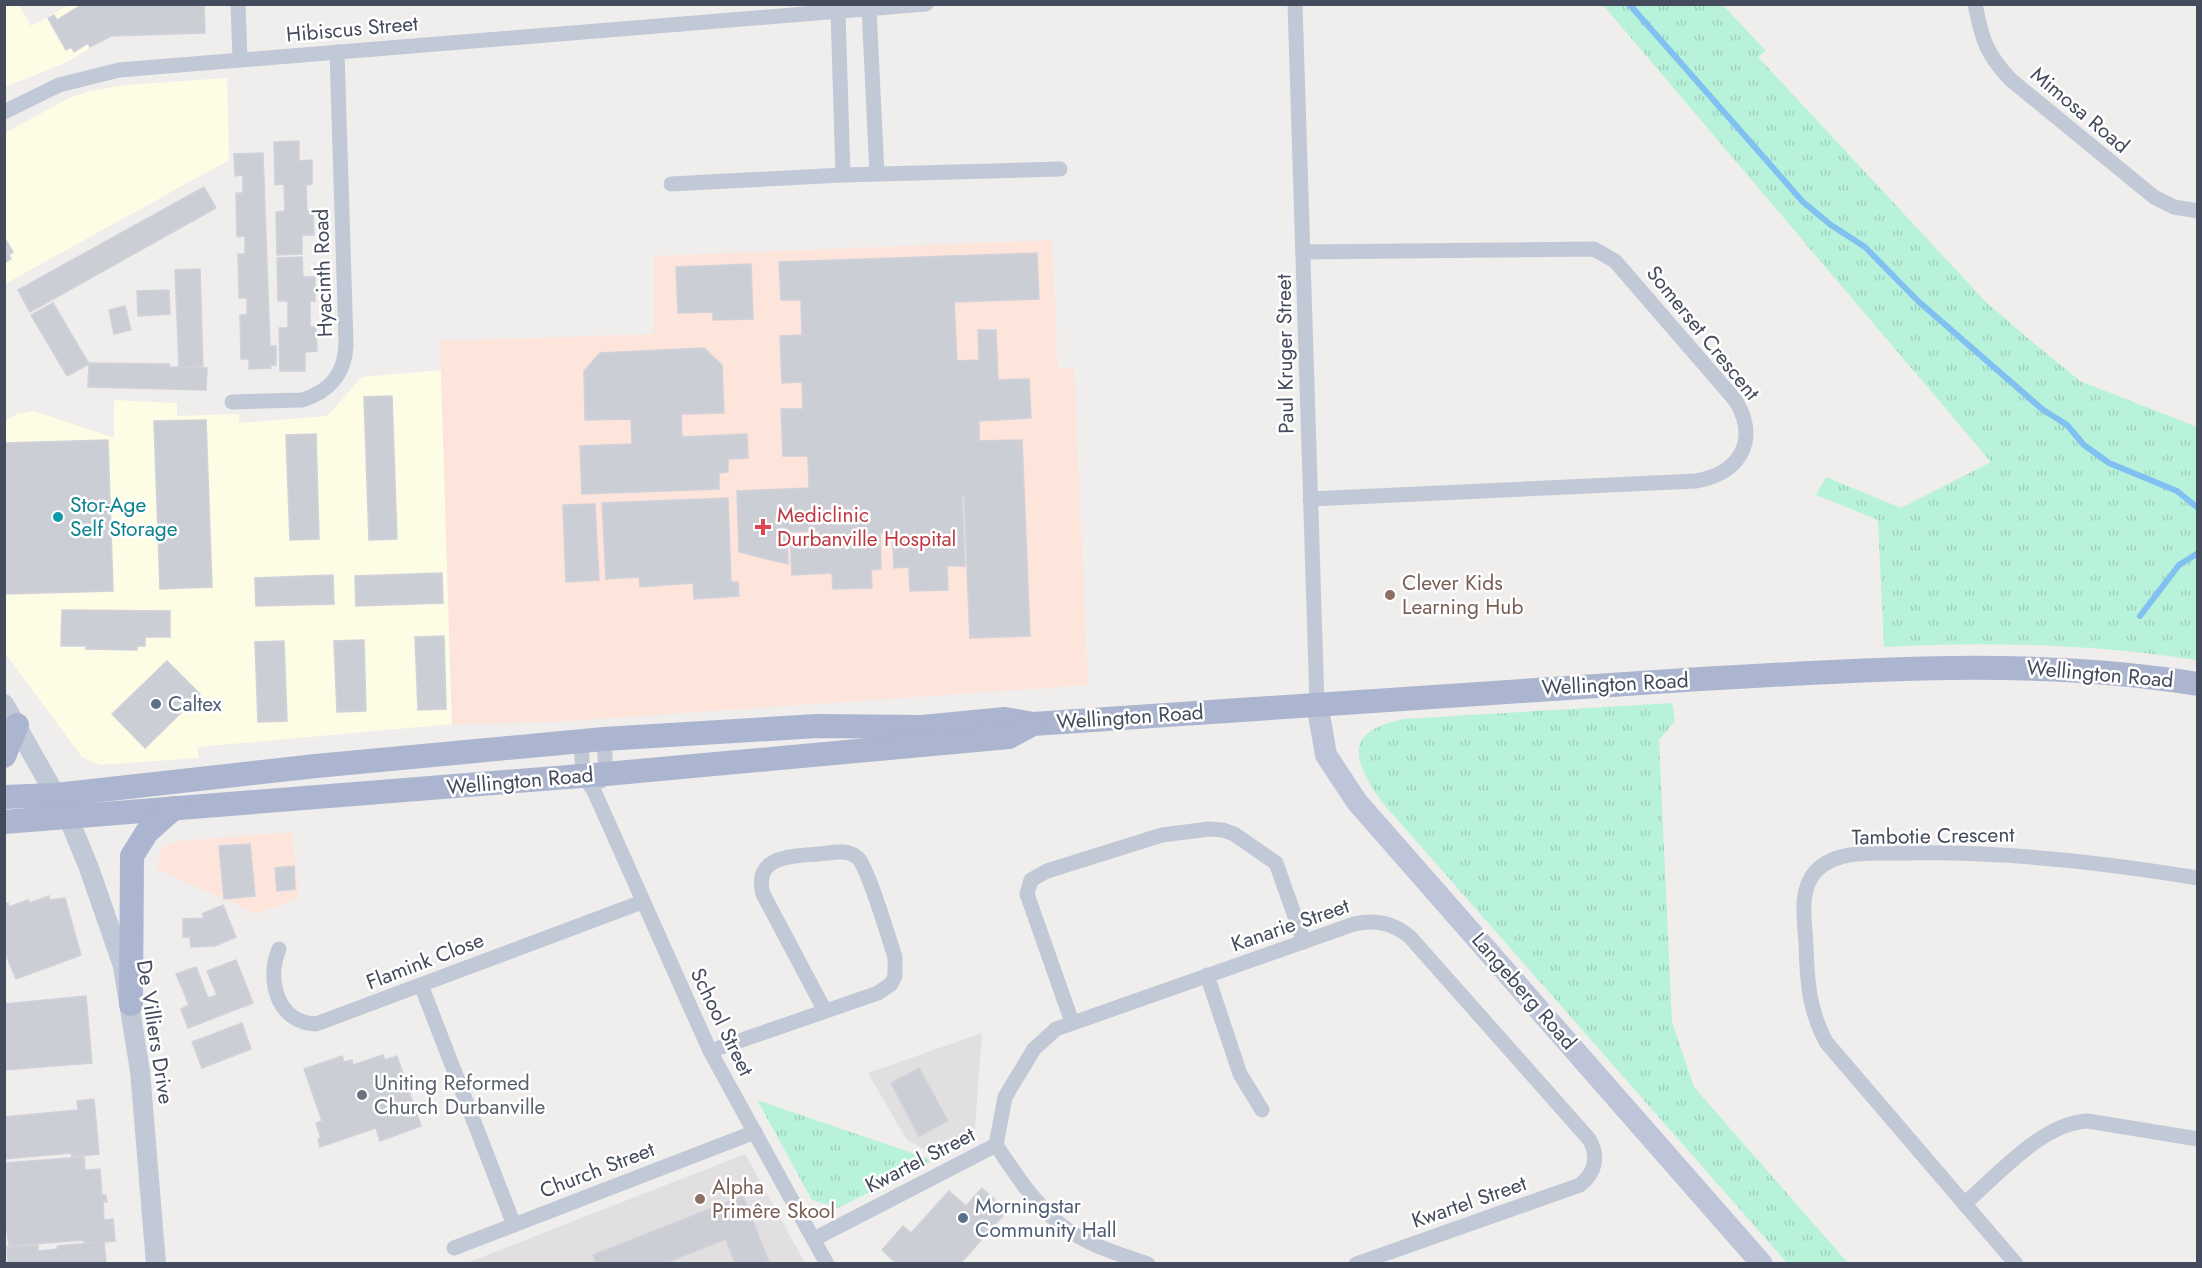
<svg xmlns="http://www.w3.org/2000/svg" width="2202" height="1268" font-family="Jost,sans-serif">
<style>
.commercial{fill:#fdfce4}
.education{fill:#e1dfdf}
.medical{fill:#fde5db}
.grass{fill:url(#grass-tufts)}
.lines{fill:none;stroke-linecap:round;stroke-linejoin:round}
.stream{stroke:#81c1f2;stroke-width:6}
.building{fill:#ccced6;stroke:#d1d1da;stroke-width:1.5}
.minor{stroke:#c2c9d6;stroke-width:15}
.tertiary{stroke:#c2c9d6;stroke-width:20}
.secondary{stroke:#bec5d8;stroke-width:22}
.primary{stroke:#abb5cf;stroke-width:24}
.culture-dot{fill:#0f9aa8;stroke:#fff;stroke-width:2}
.health-dot{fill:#e0444e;stroke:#fff;stroke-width:2}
.education-dot{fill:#8d6e63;stroke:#fff;stroke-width:2}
.service-dot{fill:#5c6f8a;stroke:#fff;stroke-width:2}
.worship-dot{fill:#6b7280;stroke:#fff;stroke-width:2}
.labels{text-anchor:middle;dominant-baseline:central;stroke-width:5;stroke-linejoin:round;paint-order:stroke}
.street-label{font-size:21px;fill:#444b5c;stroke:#fff}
.culture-label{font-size:21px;fill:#0d838f;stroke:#fff;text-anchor:start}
.health-label{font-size:21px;fill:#be3a42;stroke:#fff;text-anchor:start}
.education-label{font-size:21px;fill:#785e54;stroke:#fff;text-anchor:start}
.service-label{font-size:21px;fill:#4e5e75;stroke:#fff;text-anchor:start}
.worship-label{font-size:21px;fill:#5b616d;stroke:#fff;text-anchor:start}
</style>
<defs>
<pattern id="grass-tufts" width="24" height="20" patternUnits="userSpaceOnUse" patternTransform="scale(1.5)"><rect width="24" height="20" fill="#b8f2db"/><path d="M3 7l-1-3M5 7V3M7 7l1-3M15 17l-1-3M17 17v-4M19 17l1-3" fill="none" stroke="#9fd1be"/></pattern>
</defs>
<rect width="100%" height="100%" fill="#f0eeed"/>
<g class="commercial">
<path d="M4,5H19L31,26L69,5H204L205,33L111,36L63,64L5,87Z"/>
<path d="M227,78L229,160L5,284V133L67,99L86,92L125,85Z"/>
<path d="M441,370L452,724L198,747V758L100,765L82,757L5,653V421L17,414L34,411L114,438V400L177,403V416L239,414V423L327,416L362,377Z"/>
</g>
<g class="education">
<path d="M982,1033L975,1127L973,1135L936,1156L907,1140L868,1073Z"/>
<path d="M745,1154L805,1263L464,1264Z"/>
</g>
<g class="medical">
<path d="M1052,240L1058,368H1074L1088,685L556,722L452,724L440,341L654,334V256Z"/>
<path d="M292,832L299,898L257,914L157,869L162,847L180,841Z"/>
</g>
<g class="grass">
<path d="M1603,5H1723L1766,51L1758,57L1986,302L2030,340L2080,381L2197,427V660C2093,644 1989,641 1884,647L1878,520L1816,495L1826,477L1901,508L1991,462Z"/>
<path d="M1672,703L1675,721L1659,740L1672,1022L1694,1087L1848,1263H1787L1381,801C1351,758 1345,731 1404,719Z"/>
<path d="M757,1100L933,1160L838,1208L812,1200Z"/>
</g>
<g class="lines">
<g class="stream">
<path d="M1629,4L1803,202L1831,225L1865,247L1918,301L2042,409L2067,425L2084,445L2109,463L2177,491L2198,508"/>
<path d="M2140,616L2179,565L2198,553"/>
</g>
</g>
<g class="building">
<path d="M83,4H204L205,33L111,36L90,47L88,43L74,52L71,47L66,50L48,18L54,15L57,20Z"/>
<path d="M299,141V161L312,160V184L306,185L307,211H313L314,235H302V254L277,255L276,212L285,211L284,184L275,185L274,142Z"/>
<path d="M263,153L270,346H276V365H270L271,368L249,369V359H241L240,315H247V298H239L238,254H245V236L237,237L236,193H243V175L235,176L234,154Z"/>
<path d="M204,187L216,208L30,312L18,290Z"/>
<path d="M4,237L13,252L9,255L11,259L4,263Z"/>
<path d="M1037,253L1039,299L954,302L957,361L979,360L978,330H996L998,380L1029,379L1031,418L979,421V441L1022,440L1030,636L970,638L964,495H962L965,566H947L948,590L910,591L909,567L894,568L892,533H880L881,569L871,570L872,588L833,589L832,573L792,575L790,537L820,536L819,531L787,532L788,564L739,552L737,491L809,488L808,456H783L781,409H803L802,382L782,383L780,336L802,335L801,300H781L779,262Z"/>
<path d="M302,257L303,277H315V301H310V327H316L317,351L305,352V371H280L279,328H288V301H278L277,258Z"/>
<path d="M751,264L753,319L713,320V312L678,313L676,267Z"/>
<path d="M200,269L203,366L179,367L175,270Z"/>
<path d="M169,290L170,314L138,316L137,291Z"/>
<path d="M53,303L89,364L67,376L31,315Z"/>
<path d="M125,306L131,330L114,334L109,310Z"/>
<path d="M704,348L722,365L724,413L681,414L682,437L747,434L748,458L728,459V472L719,473V489L582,494L580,446L632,444L631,419L585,420L584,371L600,353Z"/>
<path d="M89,363L169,364L170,367L207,368L206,390L88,387Z"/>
<path d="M392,396L397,539L369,540L364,397Z"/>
<path d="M206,420L212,587L160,589L154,421Z"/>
<path d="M316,434L319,539L290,540L286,435Z"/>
<path d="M108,440L113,591L4,594V443Z"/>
<path d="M728,498L731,582H738L739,596L694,599L693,583L640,587L639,577L606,579L602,503Z"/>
<path d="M595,504L599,580L566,582L563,505Z"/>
<path d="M442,573L443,603L356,606L355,576Z"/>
<path d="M333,575L334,604L256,606L255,578Z"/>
<path d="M62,610L170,611V637H145V646H137V650L86,649V646H61Z"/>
<path d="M444,636L446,709L418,710L415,637Z"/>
<path d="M364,640L366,711L337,712L334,641Z"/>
<path d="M284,641L287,721L258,722L255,642Z"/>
<path d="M167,661L200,694L145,748L112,714Z"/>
<path d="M250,844L255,896L224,899L219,846Z"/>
<path d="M294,866L295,889L277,891L275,868Z"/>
<path d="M49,896L50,900L65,898L81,955L16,979L4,950V904L8,903L9,907L28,900L30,903Z"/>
<path d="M223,905L236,937L215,946L191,947L190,937H183V919L204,918L202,914Z"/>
<path d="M236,960L253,1003L188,1028L181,1009L189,1005L176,974L196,967L208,998L217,995L207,971Z"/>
<path d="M86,996L92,1063L4,1070V1004Z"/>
<path d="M242,1023L251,1049L202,1068L192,1042Z"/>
<path d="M383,1055L385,1060L397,1056L421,1126L380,1141L376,1128L320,1147L318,1139L321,1138L316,1123L322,1121L304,1069L342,1056L344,1062L352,1060L353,1065Z"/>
<path d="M919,1068L948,1121L919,1136L891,1083Z"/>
<path d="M94,1099L99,1154L72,1157L71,1153L4,1159V1117L78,1110L77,1101Z"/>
<path d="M84,1157L85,1170L100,1169L102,1195H106L107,1202H103L104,1220L113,1219L115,1241L84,1244V1240L9,1246L4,1211V1163Z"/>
<path d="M982,1188L1007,1211L960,1264H897L882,1250L903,1226L911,1233L949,1191L966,1206Z"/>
<path d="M743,1196L769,1262L735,1264L726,1239L663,1264H596L593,1255Z"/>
<path d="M104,1242L106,1264H8L7,1247L38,1245V1251L58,1249L57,1246Z"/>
</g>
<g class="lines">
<g class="minor">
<path d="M238,4L240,60"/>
<path d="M1295,4L1317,703"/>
<path d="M1975,4C1982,39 1986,54 2011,80L2154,197L2174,207L2198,211"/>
<path d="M869,9L877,174"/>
<path d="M838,12L843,175"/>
<path d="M4,112L59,85L119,70L926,4"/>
<path d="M671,184L843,175L1060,169"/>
<path d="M1303,252L1594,249L1615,261L1736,401C1759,441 1740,473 1696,481L1310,499"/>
<path d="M232,402L302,400C330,392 346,372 346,342L337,52"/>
<path d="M581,742L583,775L594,791L710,1051L827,1264"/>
<path d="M601,781L606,774L604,739"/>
<path d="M279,949C266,979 277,1023 316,1024L642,902"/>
<path d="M1207,975L1240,1074L1262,1110"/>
<path d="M421,985L514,1225"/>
<path d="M1072,1022L1027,894L1031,880L1047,871L1162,835L1209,829L1223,830L1234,834L1276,863L1304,942"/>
<path d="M710,1051L878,993L891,984L895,976V957C889,939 868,868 858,858C847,848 831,853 818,854C791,856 753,856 763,894L825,1011"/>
<path d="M996,1145L1005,1097L1034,1049L1056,1029L1354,924C1376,919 1393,923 1410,937L1589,1139C1599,1156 1596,1172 1580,1185L1356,1264"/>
<path d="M1964,1204C1997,1176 2043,1122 2088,1121L2198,1139"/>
<path d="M814,1239L996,1145C1014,1172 1034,1203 1060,1224C1084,1244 1119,1254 1148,1264"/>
<path d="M454,1248L755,1132"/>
<path d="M2016,1264L1826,1042C1809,1010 1807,981 1806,945C1805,922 1798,890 1816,871C1838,848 1879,854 1908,853C2005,851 2101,862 2198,878"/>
</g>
<path class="tertiary" d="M4,704L68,817L89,868L123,966L140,1071L156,1264"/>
<path class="secondary" d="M1317,703L1326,755L1357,802L1762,1264"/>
<g class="primary">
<path d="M4,756L17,725"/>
<path d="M4,797L56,795L316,766L604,739L817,726L922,727L1005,719L1033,724C1255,708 1477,692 1700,679C1866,670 2032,657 2198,684"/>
<path d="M4,822L606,774L1009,737L1033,724"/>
<path d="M131,1004L132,856L147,832L174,808"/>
</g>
</g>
<circle class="culture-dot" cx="58" cy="517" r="6"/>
<path class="health-dot" d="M760 518h6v6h6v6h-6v6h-6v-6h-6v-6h6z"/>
<g class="education-dot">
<circle cx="1390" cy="595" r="6"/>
<circle cx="700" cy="1199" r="6"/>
</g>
<g class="service-dot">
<circle cx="156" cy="704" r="6"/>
<circle cx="963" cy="1218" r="6"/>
</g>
<circle class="worship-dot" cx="362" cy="1095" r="6"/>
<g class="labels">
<g class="street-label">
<text transform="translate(352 29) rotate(-5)">Hibiscus Street</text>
<text transform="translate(2080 110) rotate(40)">Mimosa Road</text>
<text transform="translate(323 273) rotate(-92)">Hyacinth Road</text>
<text transform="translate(1703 333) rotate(51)">Somerset Crescent</text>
<text transform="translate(1285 354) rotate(-91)">Paul Kruger Street</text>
<text transform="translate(2100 674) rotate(5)">Wellington Road</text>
<text transform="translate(1615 684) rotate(-3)">Wellington Road</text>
<text transform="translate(1130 717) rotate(-4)">Wellington Road</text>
<text transform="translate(520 781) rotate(-5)">Wellington Road</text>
<text transform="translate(1933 836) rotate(-1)">Tambotie Crescent</text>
<text transform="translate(1290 925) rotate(-19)">Kanarie Street</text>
<text transform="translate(425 961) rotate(-21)">Flamink Close</text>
<text transform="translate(1524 991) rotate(49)">Langeberg Road</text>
<text transform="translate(722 1022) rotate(64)">School Street</text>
<text transform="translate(155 1032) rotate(81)">De Villiers Drive</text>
<text transform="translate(920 1160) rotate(-27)">Kwartel Street</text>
<text transform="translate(597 1170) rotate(-21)">Church Street</text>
<text transform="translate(1469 1202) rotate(-19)">Kwartel Street</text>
</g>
<g class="culture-label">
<text x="70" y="505">Stor-Age<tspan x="70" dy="24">Self Storage</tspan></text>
</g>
<g class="health-label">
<text x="777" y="515">Mediclinic<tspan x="777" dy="24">Durbanville Hospital</tspan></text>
</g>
<g class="education-label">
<text x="1402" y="583">Clever Kids<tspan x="1402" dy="24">Learning Hub</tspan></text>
<text x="712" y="1187">Alpha<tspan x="712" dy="24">Primêre Skool</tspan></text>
</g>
<g class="service-label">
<text x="168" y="704">Caltex</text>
<text x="975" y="1206">Morningstar<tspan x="975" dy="24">Community Hall</tspan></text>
</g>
<g class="worship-label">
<text x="374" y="1083">Uniting Reformed<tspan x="374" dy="24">Church Durbanville</tspan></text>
</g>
</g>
<rect width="2202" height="1268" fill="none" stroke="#444b5c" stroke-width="12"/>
</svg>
